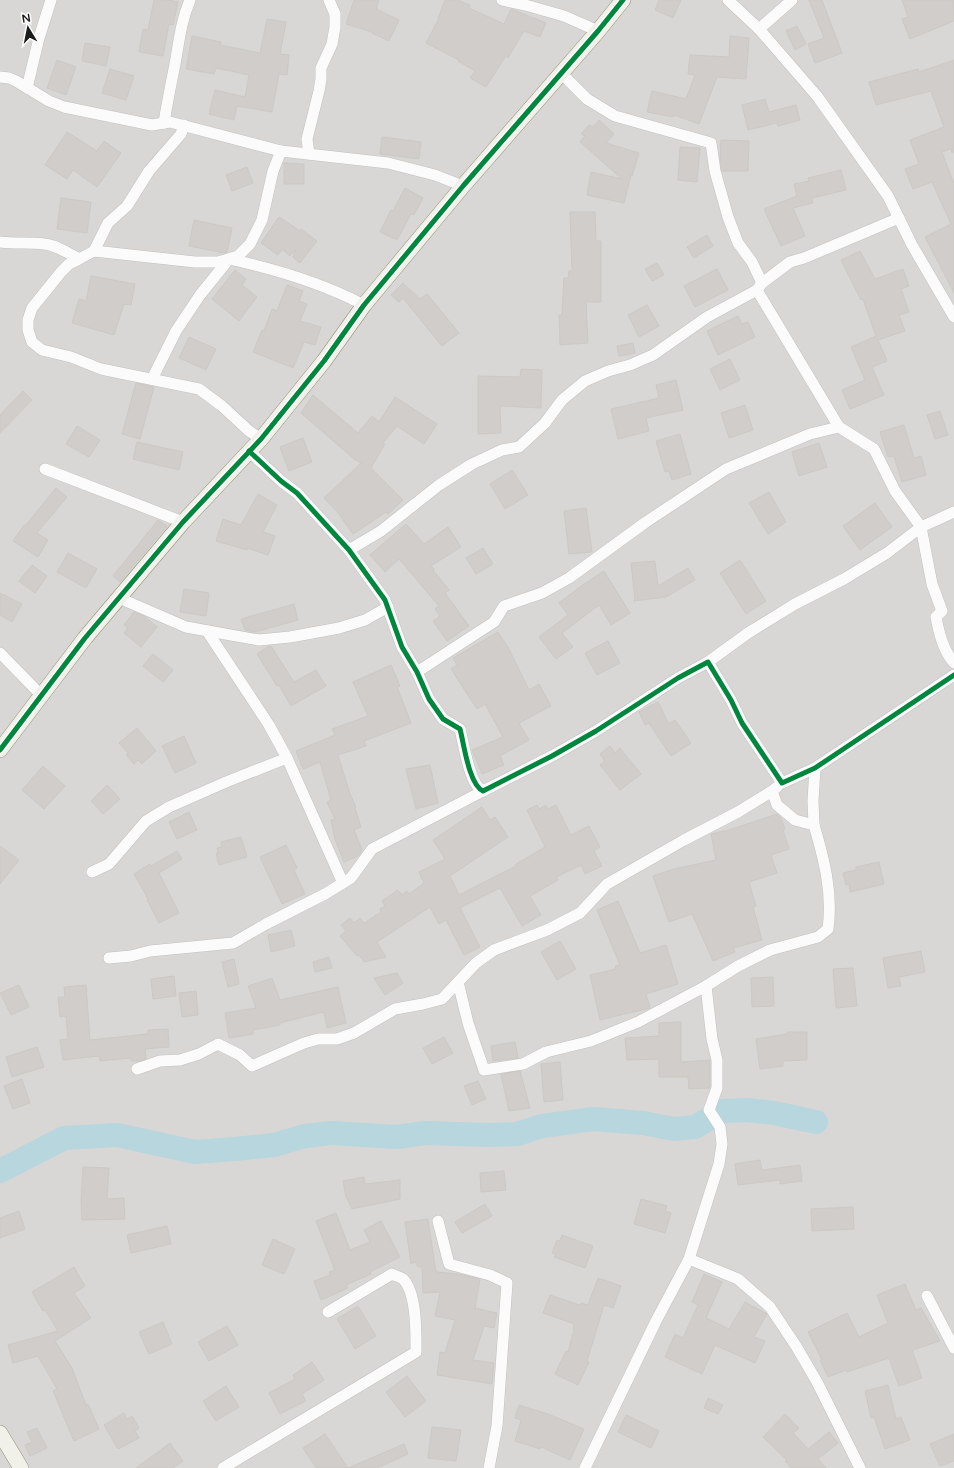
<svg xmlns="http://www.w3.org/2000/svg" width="954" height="1468" font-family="'Varela Round',sans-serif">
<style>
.residential{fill:#d8d7d5}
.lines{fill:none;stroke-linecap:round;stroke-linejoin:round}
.river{stroke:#b7d6dd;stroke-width:24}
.building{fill:#d0cdca;stroke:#ccc9c5}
.street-casing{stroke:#c2c1bf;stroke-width:12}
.secondary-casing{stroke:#90927c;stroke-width:16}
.street{stroke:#fcfbfb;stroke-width:11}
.secondary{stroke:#f2f1e9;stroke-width:15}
.cycleway-casing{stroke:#fff;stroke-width:8}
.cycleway{stroke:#00873e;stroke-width:5}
</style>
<rect width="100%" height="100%" fill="#e9e7e3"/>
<rect class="residential" x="0" y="0" width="954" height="1468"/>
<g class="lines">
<path class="river" d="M0,1171L64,1138L117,1135L195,1152L235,1149L274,1145L305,1136L332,1133L397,1137L425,1133L490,1135L517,1134L542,1126L594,1119L643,1123L674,1129L695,1127L722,1111L747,1110L774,1113L816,1122"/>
</g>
<g class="building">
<path d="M154,0H168L178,2L173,25L169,24L163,56L139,52L143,29L148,30Z"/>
<path d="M354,0H379L376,9L399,20L389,41L372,33V32L346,24Z"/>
<path d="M445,0H457L470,5L469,8L504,24L511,9L546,23L540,37L524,31L508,58L506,56L486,87L470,78L475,71L458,61L459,60L426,43L439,18H438Z"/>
<path d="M659,0H681L673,18L655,10Z"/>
<path d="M809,0H822L842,53L815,63L808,44L824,38Z"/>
<path d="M902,0H954V21L910,39L902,19L908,17Z"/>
<path d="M267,19L286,22L280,54L289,55L287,75L279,74L272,112L237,106L234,120L209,114L215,90L245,97L249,75L216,68L214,74L186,69L192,36L221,42L220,45L260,53Z"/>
<path d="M797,26L806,44L795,50L786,31Z"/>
<path d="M730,36L749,38L746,79L717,77L699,124L674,115L673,117L647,112L652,91L686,99L695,75L688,74L690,55L729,57Z"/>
<path d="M85,43L110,47L106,66L82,61Z"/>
<path d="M57,60L76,67L66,95L47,88Z"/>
<path d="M954,60V152L952,153L951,149L942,152L954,184V293L925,237L951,224L932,182L913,189L905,169L919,164L910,140L944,127L931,91L876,105L869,82L918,69L919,72Z"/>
<path d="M110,69L134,76L126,100L102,93Z"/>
<path d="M765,99L769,112L796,105L800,120L778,126L777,123L748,130L742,105Z"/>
<path d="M599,120L614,134L606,143L639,153L632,176L631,175L624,203L587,195L591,172L622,179L580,142L585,136L581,134L589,125L593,127Z"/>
<path d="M67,132L97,151L104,141L121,153L97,187L73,170L67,179L45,165Z"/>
<path d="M382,137L421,142L419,159L380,154Z"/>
<path d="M721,140L749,141L748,171H722L720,158Z"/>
<path d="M680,147L700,148L697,182L678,180Z"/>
<path d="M284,163L304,164V184H284Z"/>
<path d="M247,167L253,183L232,191L226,175Z"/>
<path d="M841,170L846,190L812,198L813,203L793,208L805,236L781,246L764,209L797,196L794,184L809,181L808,178Z"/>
<path d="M405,188L423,198L414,215L411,214L397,240L380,232L391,210L393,211Z"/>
<path d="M61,198L91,202L87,233L57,229Z"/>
<path d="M570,212H595L596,241H601V302H586L588,343L560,345L559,315H562L564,278H568L569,271H572Z"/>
<path d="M279,217L300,231L301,229L317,241L300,263L293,257L296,249L290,256L282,249L278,255L261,243Z"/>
<path d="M194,220L232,228L227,252L224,253L189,246Z"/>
<path d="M707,235L713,246L694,258L687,247Z"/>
<path d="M860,251L875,279L903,269L909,286L901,289L909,312L899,315L905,331L878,340L887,361L872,367L884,395L850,409L842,390L865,380L851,347L876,336L863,299L861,300L841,260Z"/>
<path d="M657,263L664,275L652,281L645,269Z"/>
<path d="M717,269L728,290L695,307L684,286Z"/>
<path d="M235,270L246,279L242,285L257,297L239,321L212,299Z"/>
<path d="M91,276L135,284L131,305L124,304L114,335L72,323L79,299L86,301Z"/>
<path d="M403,283L420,299L427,294L459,333L442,346L403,298L399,302L391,295Z"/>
<path d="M287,285L303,291L299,301L307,304L300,321L321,327L315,345L304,342L293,368L253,352L262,330L264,331L272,309L277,311Z"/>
<path d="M647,305L659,326L639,337L628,315Z"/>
<path d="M738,316L742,324L748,322L755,337L718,355L707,331Z"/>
<path d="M189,337L216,349L206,370L179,358Z"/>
<path d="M633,343L635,353L619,356L617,346Z"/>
<path d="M730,359L740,380L720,390L710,369Z"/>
<path d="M521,369L542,370L541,408L500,406L501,433L478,434V376L520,377Z"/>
<path d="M676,380L683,410L646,418L649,431L618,439L611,409L659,398L656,385Z"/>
<path d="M136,383L154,387L140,439L122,434Z"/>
<path d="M23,391L32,400L0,433V415Z"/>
<path d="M313,395L358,433L372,416L379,422L395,397L437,424L424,444L397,426L383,443L385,444L371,468L403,500L388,514L386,512L353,534L339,514L324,498L361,463L354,459L301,413Z"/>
<path d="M745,405L753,430L729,438L721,413Z"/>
<path d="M940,411L948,435L935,439L927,415Z"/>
<path d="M904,425L914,458L921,456L926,475L902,482L894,456L888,457L880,432Z"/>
<path d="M77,426L100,440L89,457L66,444Z"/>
<path d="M680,434L691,474L672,480L669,471L665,472L656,441Z"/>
<path d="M303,438L312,462L289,471L280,447Z"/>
<path d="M137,442L183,452L179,470L133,459Z"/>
<path d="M819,443L827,467L799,476L792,452Z"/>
<path d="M512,470L528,495L505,509L490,484Z"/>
<path d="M56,488L67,497L37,533L48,540L38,557L13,541L24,525L25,526Z"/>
<path d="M769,492L786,522L768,534L749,503Z"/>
<path d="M258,494L277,505L263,532L275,536L268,555L247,548V550L216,541L223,519L241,525Z"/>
<path d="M875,503L892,527L860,550L843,526Z"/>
<path d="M586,508L592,552L569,554L564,511Z"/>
<path d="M158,520L167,526L120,582L113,576Z"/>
<path d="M406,524L424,544L448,527L461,547L431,566L434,569L433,570L449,590L445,593L469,626L447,641L433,621L440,616L435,609L439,606L399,559L385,572L370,555Z"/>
<path d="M483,548L493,564L476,574L466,558Z"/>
<path d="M68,553L97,569L86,588L57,572Z"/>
<path d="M740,560L766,601L746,614L720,573Z"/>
<path d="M655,561L658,586L688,568L695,580L666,597L633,601L635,599L631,563Z"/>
<path d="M32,565L47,576L35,593L19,581Z"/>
<path d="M604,571L630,613L611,625L599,605L562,633L573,647L556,659L539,637L568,615L559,603L584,584Z"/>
<path d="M184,589L209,593L206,616L180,612Z"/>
<path d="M0,593L22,604L12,622L0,615Z"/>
<path d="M294,604L298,620L255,632L245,630L241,619Z"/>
<path d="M134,612L144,616L157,627L141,647L124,633L128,628L124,625Z"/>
<path d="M498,632L509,649L529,690L539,684L551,706L519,723L529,740L500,756L504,765L482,774L472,750L503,737L485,704L477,709L451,669L457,665L453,658Z"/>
<path d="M608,641L620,663L597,675L585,653Z"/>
<path d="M269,646H271L294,682L316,670L326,686L291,706L279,685L277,686L257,654Z"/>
<path d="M153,654L173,670L163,682L143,666Z"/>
<path d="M391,665L400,686L397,687L411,723L364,741L366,746L338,755L350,794L356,807L355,808L361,827L354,830L362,850L358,856L344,862L335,839L331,820L335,819L327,802L331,800L320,762L303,769L296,751L335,735L332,729L368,716L353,682Z"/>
<path d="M658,702L669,724L675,720L691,743L671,756L649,723L645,725L639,712Z"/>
<path d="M137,728L156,751L142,764L138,760L134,764L126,755L128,753L119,743Z"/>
<path d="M184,736L196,763L175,773L162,746Z"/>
<path d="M610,746L615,753L620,748L641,774L620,790L600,765L605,761L600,754Z"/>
<path d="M430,765L438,803L416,809L406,769Z"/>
<path d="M43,766L65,786L44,809L22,790Z"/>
<path d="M107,785L120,799L103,814L91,801Z"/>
<path d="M537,805L539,809L546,805L548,809L556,805L571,835L589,826L600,847L594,851L602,866L585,874L581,865L556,877L558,880L530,896L541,915L522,926L500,888L460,908L480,947L464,955L446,920L439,924L430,907L377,942L386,957L364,962L359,955L357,956L340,936L346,931L341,925L350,918L354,923L360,918L364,923L381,912L380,909L385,906L382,901L398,890L402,895L407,891L409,894L424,883L419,872L445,859L433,840L482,807L490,820L495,817L508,837L450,876L459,895L516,866V864L545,847L527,810Z"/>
<path d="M189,812L197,830L177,839L169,822Z"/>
<path d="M777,814L781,818L785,829L783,830L789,849L771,855L777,873L749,882L756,906L753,907L762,940L733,948L735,952L713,961L692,914L669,922L653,876L674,869L716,860L711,834L729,830Z"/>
<path d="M241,837L247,857L219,865L216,853H218L217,848L222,847L221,842Z"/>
<path d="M286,845L297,868L294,870L305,894L282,904L260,857Z"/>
<path d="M0,846L19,860L0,884Z"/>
<path d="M177,851L182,859L159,873L179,913L159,923L147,900L148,899L134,874L150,864L151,866Z"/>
<path d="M879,862L884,884L850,892L849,884L846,885L843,873L856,870V867Z"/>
<path d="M618,901L640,953L666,945L678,984L646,994L650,1008L600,1020L590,975L616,969L615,966L620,965L597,910Z"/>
<path d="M291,930L295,946L271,952L268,935Z"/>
<path d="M560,941L576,969L557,980L541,952Z"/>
<path d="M921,951L925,972L899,977L901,986L888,988L883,958Z"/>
<path d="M329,957L332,968L315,972L313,962Z"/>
<path d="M234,959L239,984L228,987L222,962Z"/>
<path d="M853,968L857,1006L836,1008L833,969Z"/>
<path d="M397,973L403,983L385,995L374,978Z"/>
<path d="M174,976L176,996L153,999L151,979Z"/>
<path d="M773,977L774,1006L752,1007L751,978Z"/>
<path d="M272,978L280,1000L338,987L346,1023L327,1028L324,1012L280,1023V1025L253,1030V1034L229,1038L225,1013L256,1008L248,986Z"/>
<path d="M19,985L29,1007L11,1015L0,993Z"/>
<path d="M86,985L90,1040L148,1034V1030L168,1029L169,1047L145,1049L146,1059L139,1061H131V1058L100,1061L99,1056L63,1060L60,1040L68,1039L66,1016L60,1017L58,997H65L64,987Z"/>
<path d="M196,991L198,1015L182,1017L179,993Z"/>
<path d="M681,1022V1062L710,1060V1088L689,1089L688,1077H659V1059L627,1060L625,1038L659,1036V1023Z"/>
<path d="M787,1032H807V1060L783,1061V1066L760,1069L756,1039L787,1034Z"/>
<path d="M444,1037L453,1053L432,1064L423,1048Z"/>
<path d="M515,1042L518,1058L493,1061L491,1046Z"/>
<path d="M37,1047L44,1067L12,1077L6,1057Z"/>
<path d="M560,1062L563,1100L544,1102L541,1064Z"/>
<path d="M520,1071L530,1108L509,1111L501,1074Z"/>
<path d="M22,1079L30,1103L13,1109L4,1086Z"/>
<path d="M478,1081L486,1099L472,1105L464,1086Z"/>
<path d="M760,1160L762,1170L800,1165L802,1181L780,1184V1180L738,1185L735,1164Z"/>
<path d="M83,1167L109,1168L107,1199L124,1198L125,1219L82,1220L81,1200Z"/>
<path d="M504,1171L506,1190L481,1192L480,1173Z"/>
<path d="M364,1177L365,1184L400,1180V1199L352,1209L346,1197L343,1181Z"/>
<path d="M641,1199L667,1206L665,1211L671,1213L665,1233L634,1224Z"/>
<path d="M485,1204L492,1216L462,1233L455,1222Z"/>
<path d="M853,1207L854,1229L812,1231L811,1209Z"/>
<path d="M19,1211L25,1229L0,1238V1218Z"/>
<path d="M336,1213L350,1250L370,1242L364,1230L381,1221L400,1257L370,1272L371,1274L346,1285L348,1288L321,1300L314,1281L330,1275L329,1272L335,1270L316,1221Z"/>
<path d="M428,1219L436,1272L458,1274L480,1279L475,1308L497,1313L494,1328L484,1326L473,1360L494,1363L492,1384L437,1375L440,1352L445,1353L455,1320L435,1316L440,1292L423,1293L422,1267H418L415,1262L411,1264L405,1222Z"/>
<path d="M167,1226L171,1244L131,1253L127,1235Z"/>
<path d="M562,1235L593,1246L585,1268L554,1257L556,1254L552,1253L557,1240L560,1241Z"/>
<path d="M273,1239L295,1249L284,1274L262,1265Z"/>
<path d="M74,1267L85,1286L74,1293L91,1318L55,1341L72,1368L86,1405L88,1404L99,1429L74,1441L53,1391L57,1389L38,1356L13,1363L8,1345L58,1331L45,1310L43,1311L32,1292Z"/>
<path d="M704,1274L722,1282L706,1318L729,1329L745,1302L767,1314L754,1337L765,1341L755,1363L715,1345L702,1374L665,1357L675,1334L683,1338L698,1305L692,1302Z"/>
<path d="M598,1278L621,1286L613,1308L604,1305L587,1361L589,1362L578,1385L555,1374L566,1351L568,1352L574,1330L573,1329L574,1324L543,1313L550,1295L580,1305L581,1303L588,1305Z"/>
<path d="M905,1284L916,1310L921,1308L940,1341L912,1350L922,1378L899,1386L889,1358L847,1372L846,1370L828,1377L820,1360H822L808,1332L847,1313L859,1337L888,1323L877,1295Z"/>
<path d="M358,1306L376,1336L355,1349L337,1319Z"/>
<path d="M163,1322L172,1344L149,1354L139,1332Z"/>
<path d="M227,1326L238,1345L209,1361L198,1342Z"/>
<path d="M312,1362L324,1380L302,1394L306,1401L280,1414L269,1393L295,1379L293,1375Z"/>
<path d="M407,1376L426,1401L405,1417L386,1392Z"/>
<path d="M888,1385L896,1419L901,1417L910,1440L885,1449L874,1417L871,1418L865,1391Z"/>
<path d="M226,1386L239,1407L216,1421L203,1401Z"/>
<path d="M708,1398L723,1405L718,1414L704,1408Z"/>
<path d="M519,1405L548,1414L584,1429L570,1460L541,1447L540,1449L515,1441L521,1420L515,1418Z"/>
<path d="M124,1413L127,1419L132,1416L139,1428L135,1431L139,1438L118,1449L104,1425Z"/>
<path d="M785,1414L799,1428L793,1433L808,1449L829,1432L838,1443L818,1459L826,1468H791L785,1461L787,1460L763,1437Z"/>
<path d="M626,1415L659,1431L651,1448L618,1432Z"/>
<path d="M432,1427L461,1430L456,1461L428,1458Z"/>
<path d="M37,1428L47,1448L30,1456L25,1445L32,1442L27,1432Z"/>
<path d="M325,1434L348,1468L404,1444L408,1454L377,1468H316L303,1448Z"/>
<path d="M954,1434V1461L940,1466L930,1444Z"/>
<path d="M170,1443L183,1461L173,1468H136Z"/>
</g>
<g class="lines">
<defs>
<g id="street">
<path d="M502,0L529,6L564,16L598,31"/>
<path d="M728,0L759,29L817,96L888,196L912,245L954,317"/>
<path d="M759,29L792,0"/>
<path d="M561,73L587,99L615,116L711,143L715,171L728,217L738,243L752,262L762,283"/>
<path d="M0,77L9,78L16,81L49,101L64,107L152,125L170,122L281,151L388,163L435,175L463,186"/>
<path d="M27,88L39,38L51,0"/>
<path d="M164,123C167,103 171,84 175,64C179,42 181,21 190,0"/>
<path d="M309,154L307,139L319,91L321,79V68L332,44L335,27V14L329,0"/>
<path d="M899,218L804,258L790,262L762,283L757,290L839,427L874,449L895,491L921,527L932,584L942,611L936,617C939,633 943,650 954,663"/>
<path d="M0,242C15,244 30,242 44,244C56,245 68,253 79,259L94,251L195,262H218L238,256L250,244L262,220L273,171L281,151"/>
<path d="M94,251L108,223L127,206L149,171L181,134L184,125"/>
<path d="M79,259L69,264L61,272L32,308L28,320V330L32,342L42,350L71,357L101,369L199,389L222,406L249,431L261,439"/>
<path d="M152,379L176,331L200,295L229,259C275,269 322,283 364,305"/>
<path d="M249,451L281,481L297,493L349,550L385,600L402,647L417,672L429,699L443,719L460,729C464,744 469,785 483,791L552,756L596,731L678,678L708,662L731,700L742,723L782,783L815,768L830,758L954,675"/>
<path d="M45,469L183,522"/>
<path d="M349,550L381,531L439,485L472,464L502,450L519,447L545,423L562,400L585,381L608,371L630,365L653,355L707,317L757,290"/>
<path d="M119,598L186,627L259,640L290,637L339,628L365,620L388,607"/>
<path d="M207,631L269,725L287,758L343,883"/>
<path d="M0,653L42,696"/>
<path d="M708,662L748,633L795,604L844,579L887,553L921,527L954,512"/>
<path d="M417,672L494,622L504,606L542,593L569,578L646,522L726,469L810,434L839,427"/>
<path d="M814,825L813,801L815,768"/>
<path d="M92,872L109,864L146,821L169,807L226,782L287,758"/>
<path d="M109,958L131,956L150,951L233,943L266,924L325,894L351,878L372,849L483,791"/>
<path d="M458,982L468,1023L484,1070L523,1064L546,1052L591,1041L638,1022L706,986L738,966L770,950L818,937L828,929C833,893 824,859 814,825L795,820L777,805L772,791L777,787"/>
<path d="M137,1069L160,1061L180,1060L199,1054L218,1044L240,1055L252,1066L304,1043L318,1039H337L354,1033L395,1009L423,1004L442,999L476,963L494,950L547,930L580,913L607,884L684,840L738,812L772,791"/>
<path d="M438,1221L449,1264L490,1275L507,1283L497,1426L489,1468"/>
<path d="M689,1259L738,1279L770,1307L796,1346L817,1382L860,1468"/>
<path d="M927,1296L954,1348"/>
<path d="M223,1468L416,1352C416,1334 417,1293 403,1279C401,1277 395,1276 392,1274L328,1312"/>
<path d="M585,1468L656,1321L689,1259L719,1164L722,1144L720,1127L709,1110L717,1088V1060L712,1039L706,986"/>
</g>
<g id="secondary">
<path d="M0,750L85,638L183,522L261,439L324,361L364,305L463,186L598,31L623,0"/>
<path d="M0,1433L21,1468"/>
</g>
</defs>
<use href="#street" class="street-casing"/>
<use href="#secondary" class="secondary-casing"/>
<use href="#street" class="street"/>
<use href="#secondary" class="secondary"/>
<defs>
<g id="cycleway">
<path d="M249,451L281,481L297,493L349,550L385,600L402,647L417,672L429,699L443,719L460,729C464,744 469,785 483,791L552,756L596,731L678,678L708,662L731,700L742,723L782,783L815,768L830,758L954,675"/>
<path d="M0,750L85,638L183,522L261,439L324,361L364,305L463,186L598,31L623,0"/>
</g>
</defs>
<use href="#cycleway" class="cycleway-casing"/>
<use href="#cycleway" class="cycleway"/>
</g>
<g transform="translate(28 28) rotate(350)" stroke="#ffffff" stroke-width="3" paint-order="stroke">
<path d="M0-3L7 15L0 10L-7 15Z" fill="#1b1b1b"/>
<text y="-6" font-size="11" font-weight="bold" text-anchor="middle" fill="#1b1b1b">N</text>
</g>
</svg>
